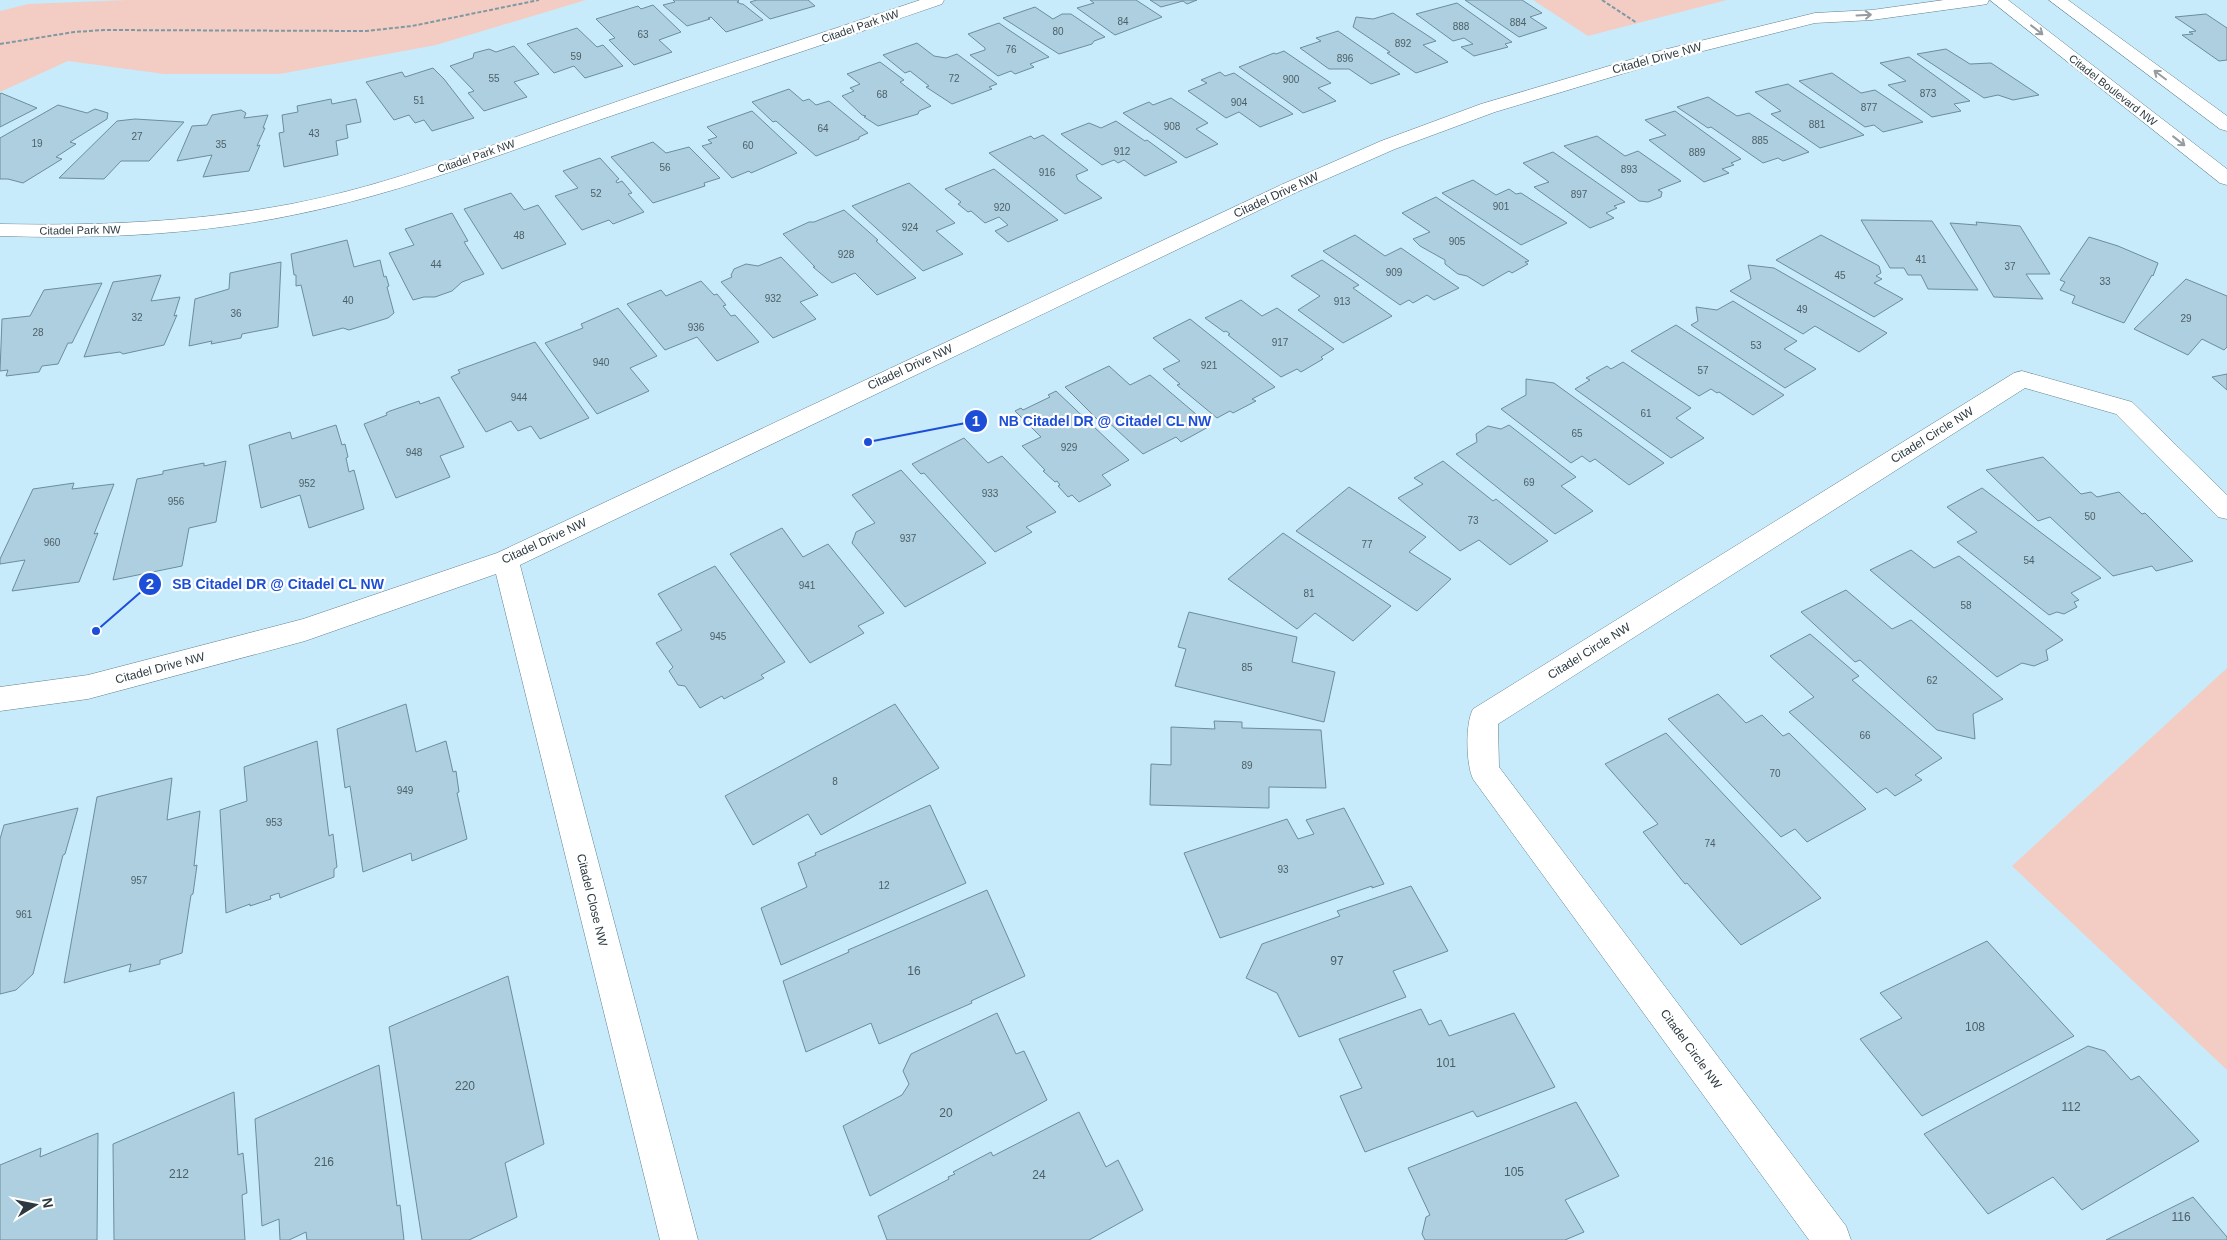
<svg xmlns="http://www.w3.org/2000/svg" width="2227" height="1240" font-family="Arial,sans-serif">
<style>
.green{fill:#f3cdc3}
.building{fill:#adcfdf;stroke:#6c8d9b}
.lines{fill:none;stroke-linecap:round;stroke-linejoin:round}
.minor-casing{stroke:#60808f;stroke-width:1}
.path{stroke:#7f99a4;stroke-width:2;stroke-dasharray:4 2;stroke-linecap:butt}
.minor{fill:#fff;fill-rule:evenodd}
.oneway{stroke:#969ca0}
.labels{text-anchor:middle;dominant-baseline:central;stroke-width:4.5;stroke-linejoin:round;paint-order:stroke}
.number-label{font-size:10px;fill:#4c5f68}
.far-street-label{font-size:11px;fill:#2c3a40;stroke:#fff}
.street-label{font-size:12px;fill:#2c3a40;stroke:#fff}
.near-number-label{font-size:12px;fill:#4c5f68}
.leader{fill:none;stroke:#1d4ed8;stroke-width:2}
.callout-dot{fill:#1d4ed8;stroke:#fff;stroke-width:2}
.mark-label{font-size:15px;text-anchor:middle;font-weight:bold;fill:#fff}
.callout-label{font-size:14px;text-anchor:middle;font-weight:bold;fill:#1d4ed8;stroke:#fff;stroke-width:4.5;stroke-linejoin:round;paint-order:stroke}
</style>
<rect width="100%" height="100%" fill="#c8ebfb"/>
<g class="green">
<path d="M127,0H586L436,45L280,74H164L68,61L0,92V11L28,4Z"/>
<path d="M1533,0H1727L1588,36Z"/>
<path d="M2227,668V1070L2012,866Z"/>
</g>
<g class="building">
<path d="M673,0H738L739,1L737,2L741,4H743L763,20L726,32L711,17L708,18L710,19L687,26L663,5L675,2Z"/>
<path d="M757,0H808L815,6L770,19L750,2Z"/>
<path d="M1090,0H1136L1162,17L1115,35L1077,8L1094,3Z"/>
<path d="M1150,0H1197L1187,4L1183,1L1161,7Z"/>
<path d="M1465,0H1522L1542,13L1530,17L1547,28L1519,37Z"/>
<path d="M1457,3L1512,42L1505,44L1508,47L1474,56L1461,47L1473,44L1464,38L1453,41L1416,14Z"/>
<path d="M653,5L681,32L659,40L672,52L634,65L609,40L615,38L596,19L638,6L641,9Z"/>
<path d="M1035,7L1053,19L1062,14H1071L1105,37L1094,41L1092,44L1059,54L1003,18Z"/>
<path d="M1393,13L1436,41L1423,45L1448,62L1416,73L1387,53L1390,52L1353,27L1356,17L1373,19Z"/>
<path d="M2206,14L2227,28V60L2219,61L2182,35L2193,34L2189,32L2196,31L2175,17Z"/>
<path d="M999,23L1006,28L1049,57L1030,64L1034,67L1015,74L1011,71L998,76L970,55L985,50V48L968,34Z"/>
<path d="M577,28L597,47L603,45L623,66L585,78L574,66L554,73L527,44Z"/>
<path d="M1338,31L1400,74L1371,84L1349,69H1329L1300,48L1321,41L1316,38Z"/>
<path d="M917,43L934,56L946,58L957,54L997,84L989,87L992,89L952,104L926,87L929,86L910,71L905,73L883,55Z"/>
<path d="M514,46L539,74L514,82L527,97L484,111L468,93L474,91L450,66L473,58L474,53L489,49L496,52Z"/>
<path d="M1946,49L1970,64L1991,63L2039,95L2013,100L1998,95L1984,98L1917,54Z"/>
<path d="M1284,51L1331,83L1318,88L1336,101L1303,113L1239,67L1274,53L1276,54Z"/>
<path d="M1909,57L1970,101L1954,104L1961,111L1932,117L1888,85L1906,81L1880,63Z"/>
<path d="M880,62L904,80L900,82L931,106L919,111L918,114L878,126L864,117L866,116L862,115L842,96L854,91L850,88L860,84L847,74Z"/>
<path d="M433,68L444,79L474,118L432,131L424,120L415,123L409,115L394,120L366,82L402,72L405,77Z"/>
<path d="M1220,72L1225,76L1234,73L1293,114L1260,127L1239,112L1226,118L1188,91L1207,83L1201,80Z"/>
<path d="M1832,73L1861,93L1875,90L1923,122L1883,132L1874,125L1865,127L1799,81Z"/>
<path d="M1788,84L1864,135L1820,148L1771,114L1781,111L1755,92Z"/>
<path d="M789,89L803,101L809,99L816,105L829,101L868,133L859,137V139L816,156L776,121L773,122L752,102Z"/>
<path d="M0,94L1,93L37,108L0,127Z"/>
<path d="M1708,97L1737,116L1749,113L1809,152L1783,161L1778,158L1763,163L1711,127L1708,128L1677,107Z"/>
<path d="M1171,98L1208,123L1196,129L1218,144L1186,158L1123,113L1149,102L1153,105Z"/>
<path d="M331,99L332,104L356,99L361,122L346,125L348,138L336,141L338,155L284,167L279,133L284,132L282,115L298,112L297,106Z"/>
<path d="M58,105L87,113L95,109L108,113L107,119L70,142L76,144L56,157L62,159L23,183L8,179H0V138Z"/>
<path d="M241,110L246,113L244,118L268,115L263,128H265L257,146L260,145L249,171L203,177L212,155L177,161L192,126L207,125L212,115Z"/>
<path d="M752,111L797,153L751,173L749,171L732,178L702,146L712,143L708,140L717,137L707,127Z"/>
<path d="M1675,111L1741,159L1731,163L1734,165L1722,169L1729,173L1704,182L1649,140L1666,135L1645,120Z"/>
<path d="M135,119L184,122L149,161H121L104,179L59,178L117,121Z"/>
<path d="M1116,121L1145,141L1147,140L1177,162L1145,176L1124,160L1118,163L1114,160L1102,165L1061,134L1089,123L1101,128Z"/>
<path d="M1043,135L1088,170L1076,175L1078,180L1102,198L1065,214L989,153L1031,136L1034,139Z"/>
<path d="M1597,136L1625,156L1638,151L1681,181L1658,190L1662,192L1661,197L1648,202L1639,201L1564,146Z"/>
<path d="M653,142L666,153L689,147L720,178L704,183L705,186L653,203L611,157Z"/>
<path d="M1553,152L1625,202L1614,206L1617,208L1606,213L1614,218L1590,228L1534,187L1549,182L1523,163Z"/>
<path d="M600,158L619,179L616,181L617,183L622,181L632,193L628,194L644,212L613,224L609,220L582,230L555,196L578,188L563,171Z"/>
<path d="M994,169L1058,220L1008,242L995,231L1008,225L999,217L985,223L971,211L968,212L958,204L961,202L945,189Z"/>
<path d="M1473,180L1496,195L1509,189L1516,194L1521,193L1567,223L1521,245L1442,193Z"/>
<path d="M909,183L955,223L936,231L963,254L923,271L852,206Z"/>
<path d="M511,193L524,210L538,205L566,244L502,269L464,209Z"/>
<path d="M1436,197L1529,261L1525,262L1528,264L1512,273L1509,271L1483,286L1467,276L1458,274L1445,264V260L1420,246L1413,239L1430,232L1402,213Z"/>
<path d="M844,210L878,240L876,241L916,278L877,295L855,273L832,283L813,267H815L783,234L809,222H814Z"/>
<path d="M452,213L468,241L464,242L484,274L462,282L452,291L435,297H424L413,300L389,253L414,245L405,229Z"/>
<path d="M1861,220L1932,221L1978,290L1928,289L1921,275H1908L1904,268H1890Z"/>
<path d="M1976,222L2020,226L2050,274H2026L2043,299L1994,297L1950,223L1977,225Z"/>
<path d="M1355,235L1385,256L1401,248L1459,288L1434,300L1427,295L1413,303L1409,300L1400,305L1323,251Z"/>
<path d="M1821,235L1879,266L1881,273L1876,276L1882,279L1874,283L1903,299L1874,317L1776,260Z"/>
<path d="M2089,237L2118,246L2158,263L2153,276L2152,275L2124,323L2072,303L2075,296L2060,290L2065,282L2060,280Z"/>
<path d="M347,240L354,267L380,260L384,277L386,276L389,286L387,287L394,313L388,318L349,330L343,328L313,336L301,285L296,286V275H294L291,254Z"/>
<path d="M781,257L818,295L800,302L816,319L773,338L721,282L732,277L731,275L734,269L746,264L758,266Z"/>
<path d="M1322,260L1359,285L1353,288L1392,316L1343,343L1298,310L1320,296L1291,276Z"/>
<path d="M281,262L278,327L242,334L241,338L211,344L212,341L189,346L195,299L229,289L230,273Z"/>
<path d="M1748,265L1774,268L1887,333L1859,352L1815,326L1803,334L1730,291L1751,279Z"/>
<path d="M161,275L151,301L180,297L174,316L177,315L164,345L123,354L120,352L84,357L113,282Z"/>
<path d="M2186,279L2227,296V347L2224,350L2202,339L2188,355L2134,329Z"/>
<path d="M701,281L714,295L717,294L726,305L723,306L731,316L735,315L759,342L717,361L697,337L665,350L627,304L661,290L666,296Z"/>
<path d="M102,283L72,343H68L58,364L42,366L39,372L6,376L8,370L0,371L2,319L30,316L44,290Z"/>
<path d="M1241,300L1262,316L1277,308L1334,349L1321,357L1323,359L1301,372L1297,369L1281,377L1228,335L1230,334L1226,331L1224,332L1205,318Z"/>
<path d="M1733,301L1797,341L1784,349L1816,369L1785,388L1691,325L1698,321L1696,307L1717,310Z"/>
<path d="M618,308L657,356L630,368L649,391L597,414L545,343L583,328L581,324Z"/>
<path d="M1190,319L1275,387L1252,399L1256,401L1233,413L1230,411L1217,418L1177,385L1180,384L1163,369L1180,361L1153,338Z"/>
<path d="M1676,325L1784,395L1753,415L1719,392L1717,393L1711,389L1699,396L1631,351Z"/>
<path d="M535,342L589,418L540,439L531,426L518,431L511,421L486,432L451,377L460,373L458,370Z"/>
<path d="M1623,362L1691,408L1676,418L1704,438L1671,458L1575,389L1590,380L1586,378L1607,366L1611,369Z"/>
<path d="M1109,366L1130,385L1150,375L1210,426L1181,442L1176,437L1143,454L1104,418L1099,421L1065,387Z"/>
<path d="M2227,374V390L2212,377Z"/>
<path d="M1526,379L1554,383L1664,463L1629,485L1595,459L1590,462L1582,456L1571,463L1501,409L1526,395Z"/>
<path d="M1056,391L1129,460L1102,475L1111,485L1079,502L1072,495L1068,497L1058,486L1060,485L1057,481L1055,482L1043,471L1045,470L1024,448L1022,446L1041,437L1015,411L1021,408L1023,410L1050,397L1048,395Z"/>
<path d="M439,397L464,447L440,456L450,477L396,498L364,424L387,415L386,413L390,411L419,401L420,404Z"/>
<path d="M336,425L342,445L345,444L348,457L346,458L349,472L354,470L364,509L309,528L300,495L261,508L249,445L290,432L292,439Z"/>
<path d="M1509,425L1576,477L1561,486L1593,511L1555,534L1456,454L1477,442L1476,434L1488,426L1501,429Z"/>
<path d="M964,438L988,463L1002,456L1056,512L1026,527L1032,532L995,552L924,473L921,474L912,464Z"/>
<path d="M2043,457L2081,494L2091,492L2097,497L2119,492L2142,514L2145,513L2193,561L2156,571L2152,566L2113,576L2050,517L2038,521L1986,470Z"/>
<path d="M226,461L216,522L189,528L182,566L113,580L137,479L163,474V471L204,463V466Z"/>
<path d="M1443,461L1493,501L1496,499L1548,541L1510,565L1479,540L1460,551L1398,498L1423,484L1414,478Z"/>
<path d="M901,470L986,563L905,607L852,543L856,532L875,523L852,495Z"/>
<path d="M74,483L72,489L114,484L94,534L98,533L79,582L12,591L25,560L0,564V559L33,489Z"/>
<path d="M1349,487L1426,537L1409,552L1451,579L1417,611L1296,531Z"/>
<path d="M1982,488L2101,578L2071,593L2079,600L2074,602L2077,607L2064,614L2057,612L2049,615L1957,542L1977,532L1947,507Z"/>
<path d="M782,528L803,557L828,544L884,613L858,626L864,633L810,663L730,554Z"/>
<path d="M1283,533L1391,606L1353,641L1315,613L1297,629L1228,579Z"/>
<path d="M1911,550L1934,568L1959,556L2063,640L2046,650L2048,660L2034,666L2022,663L1997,677L1870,570Z"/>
<path d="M715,566L785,662L761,675L764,678L724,699L722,696L700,708L685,686L678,685L669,671L673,667L656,643L682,630L658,594Z"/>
<path d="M1846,590L1892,629L1911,620L2003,699L1973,714L1975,739L1937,730L1860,660L1855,662L1801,612Z"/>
<path d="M1189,612L1297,637L1292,662L1335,672L1324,722L1175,686L1186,649L1178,647Z"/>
<path d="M1810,634L1859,676L1852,680L1942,758L1915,775L1922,780L1895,796L1886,788L1877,793L1789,712L1814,697L1770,656Z"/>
<path d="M1718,694L1746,723L1762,715L1783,736L1789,733L1866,809L1807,842L1795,829L1781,837L1668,719Z"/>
<path d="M406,704L416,752L446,741L453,772L456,771L459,792L457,793L467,839L412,861L411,853L363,872L350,786L345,788L337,729Z"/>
<path d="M895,704L939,768L821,835L808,814L753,845L725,796Z"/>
<path d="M1214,721L1242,722V728L1321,730L1326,788L1269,787V808L1150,805L1151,764L1171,765V727L1215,729Z"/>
<path d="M1666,733L1821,898L1741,945L1687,883L1685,884L1643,832L1658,824L1605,764Z"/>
<path d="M317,741L329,836L333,834L337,867L334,869V877L285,896L280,898L279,893L270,896L271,899L250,906V904L226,913L220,810L247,801L244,767Z"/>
<path d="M172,778L167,820L200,811L194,866L197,865L193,894L191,895L182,953L160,960V964L129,972L131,964L64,983L97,797Z"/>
<path d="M930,805L966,883L781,965L761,908L807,887L798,863L816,855L815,853Z"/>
<path d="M78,808L65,854L63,855L33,974L16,990L0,994V839L4,825Z"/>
<path d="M1344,808L1384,884L1372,888V886L1220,938L1184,853L1287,819L1298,839L1314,834L1306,820Z"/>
<path d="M1411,886L1448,951L1393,971L1406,997L1299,1037L1277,993L1246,978L1262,944L1340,916L1337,911Z"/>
<path d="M987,890L1025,976L971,1001L972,1003L879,1044L871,1023L806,1052L783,981L849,952L848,950Z"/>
<path d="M1987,941L2074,1036L1922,1116L1860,1039L1902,1018L1880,993Z"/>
<path d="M508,976L544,1144L505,1163L517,1217L469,1240H422L389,1027Z"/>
<path d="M1421,1009L1429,1025L1441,1020L1449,1036L1514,1013L1555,1087L1477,1117L1473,1111L1365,1152L1340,1096L1362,1088L1339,1039Z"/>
<path d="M997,1013L1016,1054L1024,1051L1047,1100L870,1196L843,1126L902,1095L909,1084L903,1071L911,1054Z"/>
<path d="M2088,1046L2105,1051L2131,1080L2139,1076L2199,1141L2082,1210L2053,1177L1988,1214L1924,1134Z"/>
<path d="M379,1065L397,1206L400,1205L404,1240H307L306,1232L289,1240H280L279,1219L262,1226L255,1119Z"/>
<path d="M234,1092L238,1155L243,1153L247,1193L242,1195L245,1240H114L113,1144Z"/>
<path d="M1576,1102L1619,1176L1565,1200L1584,1232L1565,1240H1425L1422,1234L1426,1217L1430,1215L1408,1168Z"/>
<path d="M1079,1112L1106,1167L1118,1160L1143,1210L1089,1240H887L878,1216L949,1179L948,1177L955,1174L953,1172L991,1152L993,1156Z"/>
<path d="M98,1133L97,1240H0V1165L41,1148L40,1157Z"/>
<path d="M2193,1197L2227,1237V1240H2106Z"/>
</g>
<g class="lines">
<defs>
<g id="minor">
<path d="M920,0H944L942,4C829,43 715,80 602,119C501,154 399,194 293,215C197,235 98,239 0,236V224C98,226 195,222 291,204C391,185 488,146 584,113C695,74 808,38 920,0Z"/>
<path d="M1944,0H1989L1987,4L1981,5L1872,20L1815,23L1675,58L1495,112L1395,149L1297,192L520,565L698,1240H660L496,574L305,641L88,699L0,711V687L88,675L303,619L497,553L1283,184L1381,141L1481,104L1663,50L1815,13L1872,10Z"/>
<path d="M1990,0H2008L2227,169V185L2220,183Z"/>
<path d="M2049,0H2068L2227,116V131L2220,129Z"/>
<path d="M2022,371L2132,402L2227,495V519L2218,517L2116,414L2025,388L1498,724L1499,767L1846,1226L1851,1240H1809L1473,779C1466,764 1465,724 1473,709L2014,373Z"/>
</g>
</defs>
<use href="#minor" class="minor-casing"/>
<g class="path">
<path d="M1602,0L1637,23"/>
<path d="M0,44L74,32L104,30L366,31L412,26L539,0"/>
</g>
<use href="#minor" class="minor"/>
</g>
<defs><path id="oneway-shaft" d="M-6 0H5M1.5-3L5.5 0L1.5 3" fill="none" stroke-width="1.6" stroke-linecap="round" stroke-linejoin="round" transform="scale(1.25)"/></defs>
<g class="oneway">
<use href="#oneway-shaft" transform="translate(1864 15) rotate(-3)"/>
<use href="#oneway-shaft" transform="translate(2037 30) rotate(38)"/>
<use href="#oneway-shaft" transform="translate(2160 75) rotate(-143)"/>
<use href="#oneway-shaft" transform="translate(2179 141) rotate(38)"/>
</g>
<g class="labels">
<g class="number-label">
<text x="1123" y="21">84</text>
<text x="1518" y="22">884</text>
<text x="1461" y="26">888</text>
<text x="1058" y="31">80</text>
<text x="643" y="34">63</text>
<text x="1403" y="43">892</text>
<text x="1011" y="49">76</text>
<text x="576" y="56">59</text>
<text x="1345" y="58">896</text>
<text x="494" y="78">55</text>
<text x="954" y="78">72</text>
<text x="1291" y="79">900</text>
<text x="1928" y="93">873</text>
<text x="882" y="94">68</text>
<text x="419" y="100">51</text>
<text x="1239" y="102">904</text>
<text x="1869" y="107">877</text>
<text x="1817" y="124">881</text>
<text x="1172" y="126">908</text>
<text x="823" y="128">64</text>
<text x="314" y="133">43</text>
<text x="137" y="136">27</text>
<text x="1760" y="140">885</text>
<text x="37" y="143">19</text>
<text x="221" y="144">35</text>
<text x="748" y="145">60</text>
<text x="1122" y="151">912</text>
<text x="1697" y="152">889</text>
<text x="665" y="167">56</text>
<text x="1629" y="169">893</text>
<text x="1047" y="172">916</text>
<text x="596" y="193">52</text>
<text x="1579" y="194">897</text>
<text x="1501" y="206">901</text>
<text x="1002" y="207">920</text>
<text x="910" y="227">924</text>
<text x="519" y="235">48</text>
<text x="1457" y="241">905</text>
<text x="846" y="254">928</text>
<text x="1921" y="259">41</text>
<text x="436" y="264">44</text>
<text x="2010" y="266">37</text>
<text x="1394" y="272">909</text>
<text x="1840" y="275">45</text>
<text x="2105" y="281">33</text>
<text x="773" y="298">932</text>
<text x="348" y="300">40</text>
<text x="1342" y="301">913</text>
<text x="1802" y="309">49</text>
<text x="236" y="313">36</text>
<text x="137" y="317">32</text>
<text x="2186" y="318">29</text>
<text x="696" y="327">936</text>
<text x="38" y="332">28</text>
<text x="1280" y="342">917</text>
<text x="1756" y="345">53</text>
<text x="601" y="362">940</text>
<text x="1209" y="365">921</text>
<text x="1703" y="370">57</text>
<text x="519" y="397">944</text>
<text x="1646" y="413">61</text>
<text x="1577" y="433">65</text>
<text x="1069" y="447">929</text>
<text x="414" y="452">948</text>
<text x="1529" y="482">69</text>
<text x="307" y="483">952</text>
<text x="990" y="493">933</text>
<text x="176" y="501">956</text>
<text x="2090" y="516">50</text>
<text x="1473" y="520">73</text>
<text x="908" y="538">937</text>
<text x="52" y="542">960</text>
<text x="1367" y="544">77</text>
<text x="2029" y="560">54</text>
<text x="807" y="585">941</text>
<text x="1309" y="593">81</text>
<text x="1966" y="605">58</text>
<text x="718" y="636">945</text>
<text x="1247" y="667">85</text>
<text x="1932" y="680">62</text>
<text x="1865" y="735">66</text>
<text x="1247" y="765">89</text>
<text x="1775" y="773">70</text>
<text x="835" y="781">8</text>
<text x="405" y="790">949</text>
<text x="274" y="822">953</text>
<text x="1710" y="843">74</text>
<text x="1283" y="869">93</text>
<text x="139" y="880">957</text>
<text x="884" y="885">12</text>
<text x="24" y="914">961</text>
</g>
<g class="far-street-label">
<text transform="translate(860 26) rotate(-19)">Citadel Park NW</text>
<text transform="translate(2113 90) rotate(38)">Citadel Boulevard NW</text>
<text transform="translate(476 156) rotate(-19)">Citadel Park NW</text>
<text transform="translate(80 230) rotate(-1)">Citadel Park NW</text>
</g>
<g class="street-label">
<text transform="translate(1657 58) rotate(-15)">Citadel Drive NW</text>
<text transform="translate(1276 195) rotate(-25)">Citadel Drive NW</text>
<text transform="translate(910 367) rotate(-25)">Citadel Drive NW</text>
<text transform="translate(1932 435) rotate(-32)">Citadel Circle NW</text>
<text transform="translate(544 541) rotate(-25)">Citadel Drive NW</text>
<text transform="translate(1589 651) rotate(-32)">Citadel Circle NW</text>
<text transform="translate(160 668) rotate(-15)">Citadel Drive NW</text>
<text transform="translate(592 900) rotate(76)">Citadel Close NW</text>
<text transform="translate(1691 1049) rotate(54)">Citadel Circle NW</text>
</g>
<g class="near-number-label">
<text x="1337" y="961">97</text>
<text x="914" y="971">16</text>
<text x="1975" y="1027">108</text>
<text x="1446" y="1063">101</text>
<text x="465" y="1086">220</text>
<text x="2071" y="1107">112</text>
<text x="946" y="1113">20</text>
<text x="324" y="1162">216</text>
<text x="1514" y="1172">105</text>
<text x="179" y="1174">212</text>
<text x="1039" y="1175">24</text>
<text x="2181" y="1217">116</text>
</g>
</g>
<path class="leader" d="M868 442L976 421M96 631L150 584"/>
<g class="callout-dot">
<circle cx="868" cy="442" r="5"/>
<circle cx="96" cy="631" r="5"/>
<circle cx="976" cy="421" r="12"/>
<circle cx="150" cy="584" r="12"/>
</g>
<g class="mark-label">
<text x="976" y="426">1</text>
<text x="150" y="589">2</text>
</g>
<g class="callout-label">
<text x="1105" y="426">NB Citadel DR @ Citadel CL NW</text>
<text x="278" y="589">SB Citadel DR @ Citadel CL NW</text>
</g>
<g transform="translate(35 1205) rotate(80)" stroke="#ffffff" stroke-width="4" paint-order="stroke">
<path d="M0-4L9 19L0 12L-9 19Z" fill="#2c3a40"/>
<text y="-8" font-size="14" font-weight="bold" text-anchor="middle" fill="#2c3a40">N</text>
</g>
</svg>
